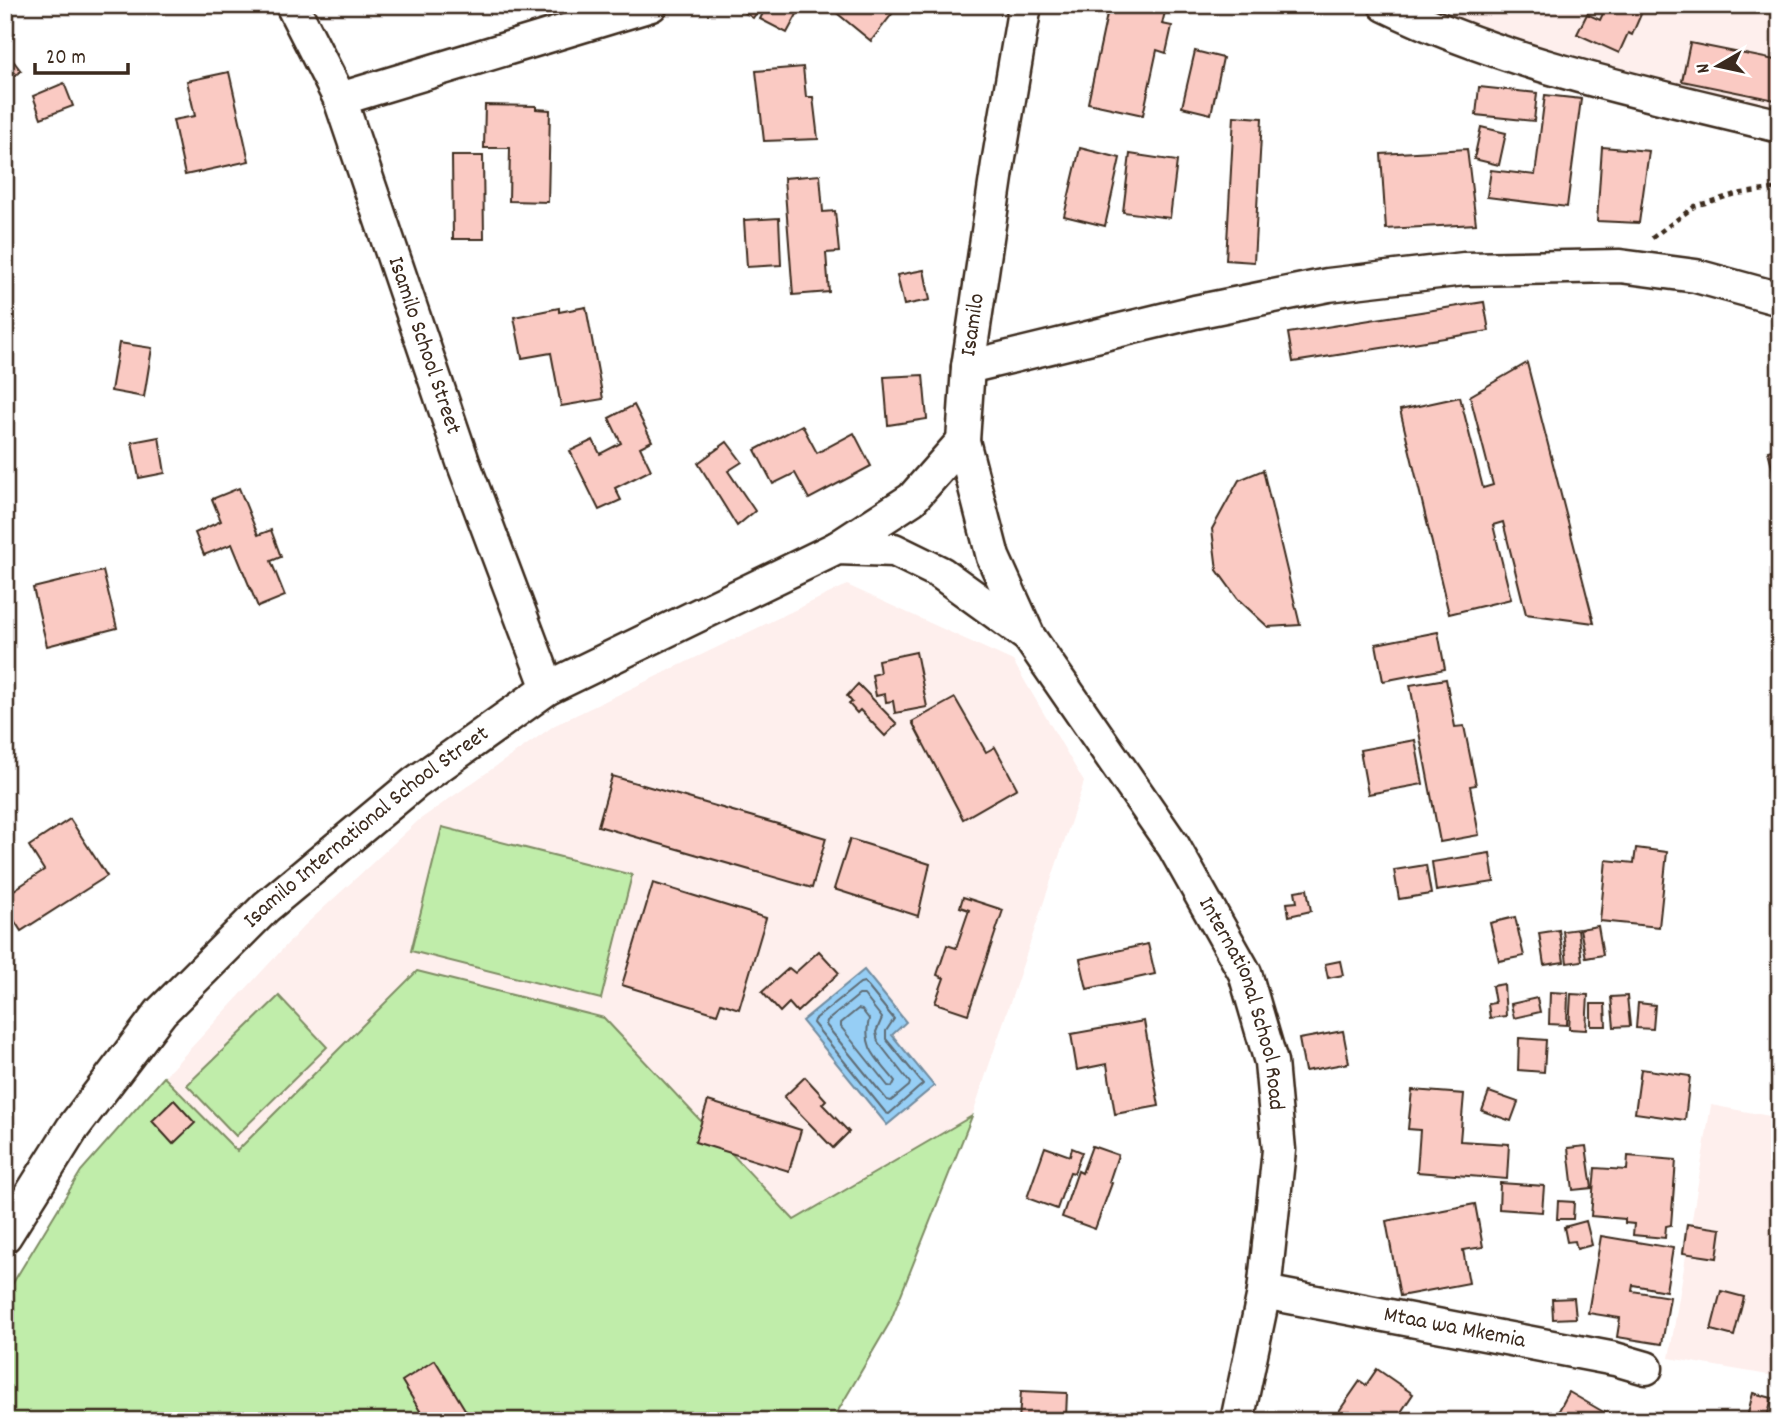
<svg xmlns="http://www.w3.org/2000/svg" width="1785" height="1426" font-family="Dekko,sans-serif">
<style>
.built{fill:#feefed}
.green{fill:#c0edaa;stroke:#7e8c64;stroke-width:2}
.water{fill:#96cef5;stroke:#728c9f;stroke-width:2}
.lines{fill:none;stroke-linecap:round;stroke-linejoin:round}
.shore{stroke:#5f6c74;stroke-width:2}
.building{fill:#facac3;stroke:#3b2a1e;stroke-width:2}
.minor-casing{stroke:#3b2a1e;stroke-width:37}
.path{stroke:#3b2a1e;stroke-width:4.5;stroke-dasharray:5 5;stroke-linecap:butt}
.minor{stroke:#fff;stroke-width:32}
.labels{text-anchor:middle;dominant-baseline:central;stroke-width:7;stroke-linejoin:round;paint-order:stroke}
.street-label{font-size:23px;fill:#3b2a1e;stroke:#fff}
</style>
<rect width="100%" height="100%" fill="#fff"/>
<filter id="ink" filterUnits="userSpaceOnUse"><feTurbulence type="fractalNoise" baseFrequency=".0143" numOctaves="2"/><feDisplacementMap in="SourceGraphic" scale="14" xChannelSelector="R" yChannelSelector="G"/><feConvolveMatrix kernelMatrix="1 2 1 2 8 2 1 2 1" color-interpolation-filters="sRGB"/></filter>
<g filter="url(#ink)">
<g class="built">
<path d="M1459,5H1780V136L1455,16Z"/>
<path d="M847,585L1013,661L1084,782L972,1116L794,1220L604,1019L417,972L236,1151L164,1077L304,926L419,820L555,725Z"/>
<path d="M1711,1105L1780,1118V1377L1669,1358Z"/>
</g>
<g class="green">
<path d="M442,827L632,875L601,999L411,951Z"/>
<path d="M417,971L604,1018L794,1220L972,1116L890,1322L832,1421H5V1296L81,1171L164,1077L237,1151Z"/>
<path d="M279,996L327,1047L236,1136L187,1085Z"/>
</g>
<path class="water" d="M864,970L906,1022L892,1035L934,1086L887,1125L802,1021Z"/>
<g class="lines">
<g class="shore">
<path d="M864,982L894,1019L886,1031V1039L923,1084L889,1114L886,1113L813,1023L814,1020L860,983Z"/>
<path d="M859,995H864L882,1018L876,1032L878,1042L910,1083L909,1086L891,1101L887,1100L826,1025L827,1021Z"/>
<path d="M858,1009L862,1010L869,1019C862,1049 877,1058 895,1081L892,1087L888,1086L841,1027V1023Z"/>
</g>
</g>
<g class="building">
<path d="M733,5H762L753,18Z"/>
<path d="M767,5H802L787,33L760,19Z"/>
<path d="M827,5H899L871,41Z"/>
<path d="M1109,5H1134L1165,12L1162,24L1172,26L1166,53L1157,50L1143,115L1088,103Z"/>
<path d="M1607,5H1645L1632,35L1628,33L1619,53L1577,34L1587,14L1600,20Z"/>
<path d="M1690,43L1780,61V101L1682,81Z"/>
<path d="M5,50L21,71L5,82Z"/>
<path d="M1195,51L1223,58L1211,114L1182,107Z"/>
<path d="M803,67L806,97H813L818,139L764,141L756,71Z"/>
<path d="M229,72L249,161L185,175L173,120L195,116L187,81Z"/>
<path d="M64,83L73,106L41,118L33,96Z"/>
<path d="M1479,87L1537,93L1534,121L1476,115Z"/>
<path d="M1545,95L1581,99L1567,207L1487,197L1491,170L1535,175Z"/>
<path d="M485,105L536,106V109L550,110L548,202L509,201L510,148H484Z"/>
<path d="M1234,116L1262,118L1254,262L1226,260Z"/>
<path d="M1481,127L1506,133L1499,165L1474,159Z"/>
<path d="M1602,147L1649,151L1639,223L1597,221Z"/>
<path d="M1080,148L1120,158L1105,226L1064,216Z"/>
<path d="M1467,149L1476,224L1386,229L1381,154Z"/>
<path d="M1130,154L1177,161L1170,218L1123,212Z"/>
<path d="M452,156H483L484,239H453Z"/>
<path d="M820,175L823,212L835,211L839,252L826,253L829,292L793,295L784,178Z"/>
<path d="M779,218L781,265L747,267L744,220Z"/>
<path d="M924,270L930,300L904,305L897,275Z"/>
<path d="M1484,302L1489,331L1293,362L1288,333Z"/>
<path d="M586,307L603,399L561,406L551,353L522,358L514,317L559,308V312Z"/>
<path d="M119,343L152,348L144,397L111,391Z"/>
<path d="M1527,363L1594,623L1526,614L1503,522L1493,525L1511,599L1449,614L1400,410L1460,397L1483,488L1493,485L1470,396Z"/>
<path d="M923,375L927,419L888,425L884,377Z"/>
<path d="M634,405L652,441L640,447L651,470L615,488L621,500L599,510L570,451L593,440L600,454L621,443L609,418Z"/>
<path d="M802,425L817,453L854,433L871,466L809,499L795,473L773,484L755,450Z"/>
<path d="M159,437L165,473L139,478L132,442Z"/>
<path d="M727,442L742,462L728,471L755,511L737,526L698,463Z"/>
<path d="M1780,448V496L1768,451Z"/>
<path d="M1263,470L1300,625L1268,627L1238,599L1217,570L1212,529L1239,480Z"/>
<path d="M239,488L258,535L271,530L281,557L271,561L285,596L258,607L232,544L204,555L195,533L221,521L212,499Z"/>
<path d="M103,571L117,628L47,646L33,588Z"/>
<path d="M1438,632L1445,669L1383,681L1376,644Z"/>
<path d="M916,652L927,707L895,713L893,701L886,702L885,694L876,696L872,675L880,673L878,660Z"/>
<path d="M1446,679L1455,727L1464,726L1476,785L1470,786L1479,835L1440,842L1410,685Z"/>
<path d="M858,684L897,724L885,736L860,710L857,713L849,704L852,702L847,696Z"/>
<path d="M955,698L986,752L995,747L1017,788L963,819L912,722Z"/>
<path d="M1415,740L1423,784L1368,794L1360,750Z"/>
<path d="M612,776L826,838L812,888L598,826Z"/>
<path d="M70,819L107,876L21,931L5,906V896L44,870L29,846Z"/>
<path d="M850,839L930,864L918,916L834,889Z"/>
<path d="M1636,848L1667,852L1659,927L1600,921L1606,860L1634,863Z"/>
<path d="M1490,853L1494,882L1436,891L1432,862Z"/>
<path d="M1426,865L1431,894L1399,899L1394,870Z"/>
<path d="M653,883L766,918L739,1009L721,1003L717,1014L622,985Z"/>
<path d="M1307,889L1311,911L1289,916L1287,903L1297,902L1295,891Z"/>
<path d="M963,897L1003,910L968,1014L935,1003L944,978L937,975L947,945L956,948L969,910L960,907Z"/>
<path d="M1515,917L1524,956L1499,961L1490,923Z"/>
<path d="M1598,926L1603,955L1586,958L1580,929Z"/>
<path d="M1578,929L1582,961L1567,963L1563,931Z"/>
<path d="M1559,930L1564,962L1544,965L1539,933Z"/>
<path d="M1148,944L1155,974L1087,989L1080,959Z"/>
<path d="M819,951L839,973L797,1012L789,1003L780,1012L762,992L789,968L795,973Z"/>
<path d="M1340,961L1343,975L1328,978L1325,964Z"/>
<path d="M1504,984L1506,1016L1490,1018L1488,1004L1495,1003L1492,986Z"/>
<path d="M1550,992L1568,993L1567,1025L1549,1024Z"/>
<path d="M1571,994L1588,995L1586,1030L1569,1029Z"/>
<path d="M1627,996L1630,1026L1614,1027L1611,997Z"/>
<path d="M1537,998L1540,1012L1514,1018L1511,1004Z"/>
<path d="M1638,1003L1655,1005L1653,1029L1636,1028Z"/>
<path d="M1591,1004H1605L1606,1026H1591Z"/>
<path d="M1144,1021L1159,1106L1115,1114L1107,1064L1077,1070L1071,1034Z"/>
<path d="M1343,1031L1349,1063L1305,1071L1299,1039Z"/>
<path d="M1519,1038L1546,1040L1544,1072L1518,1070Z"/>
<path d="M1641,1069L1690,1076L1685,1120L1635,1113Z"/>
<path d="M805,1077L826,1100L822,1104L849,1132L833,1148L784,1097Z"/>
<path d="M1412,1090L1464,1094L1460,1141L1509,1144L1507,1179L1417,1172L1420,1130L1408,1129Z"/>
<path d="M1489,1092L1518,1102L1511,1121L1482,1111Z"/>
<path d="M174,1100L195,1123L173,1144L152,1121Z"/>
<path d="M708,1101L801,1130L789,1171L695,1142Z"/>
<path d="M1092,1146L1118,1155L1109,1182L1112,1183L1095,1229L1062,1217L1078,1171L1082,1173Z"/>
<path d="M1586,1146L1592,1188L1573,1190L1568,1148Z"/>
<path d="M1045,1147L1070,1156L1072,1148L1082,1152L1074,1173L1070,1172L1057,1209L1027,1198Z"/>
<path d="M1628,1156L1676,1160L1671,1225L1666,1226L1665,1238L1633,1235L1634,1224L1625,1223V1219L1591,1216L1595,1168L1627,1170Z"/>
<path d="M1500,1183L1544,1186L1542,1212L1499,1209Z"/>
<path d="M1558,1201L1574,1202L1573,1219H1557Z"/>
<path d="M1475,1204L1483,1247L1463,1250L1469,1283L1400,1296L1386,1221Z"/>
<path d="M1586,1221L1592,1245L1577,1249L1575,1241L1567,1242L1564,1227Z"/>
<path d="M1687,1224L1721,1229L1717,1258L1683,1253Z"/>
<path d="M1601,1236L1673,1248L1666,1291L1633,1285L1632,1291L1670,1297L1662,1344L1617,1337L1620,1318L1588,1313Z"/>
<path d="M1775,1280L1780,1281V1298L1772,1297Z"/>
<path d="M1721,1291L1744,1297L1734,1336L1711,1330Z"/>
<path d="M1574,1298L1576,1318L1553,1319L1552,1299Z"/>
<path d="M435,1360L472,1421H426L402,1381Z"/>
<path d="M1377,1369L1413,1394L1395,1421H1340L1335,1417L1360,1381L1366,1385Z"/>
<path d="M1779,1385H1780V1417L1774,1416Z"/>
<path d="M1021,1391L1067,1393L1066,1417L1078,1421H1019Z"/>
<path d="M1569,1392L1619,1421H1543L1548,1412L1556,1416Z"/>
<path d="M1753,1393L1772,1398L1766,1421H1746Z"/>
</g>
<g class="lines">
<defs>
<g id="minor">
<path id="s1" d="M292,5L340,99L463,462L548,688"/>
<path id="s2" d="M1025,5L998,164L968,367L963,441L993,557L1029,637L1174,847L1245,973L1271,1062L1279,1150L1264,1292L1237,1421"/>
<path d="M1385,5C1510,66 1646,93 1780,126"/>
<path d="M340,99L651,5"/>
<path d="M968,367L1195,312L1328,285L1464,269L1620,266L1696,276L1780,299"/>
<path d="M837,548L912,499L963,441"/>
<path id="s3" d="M5,1236L72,1129L161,1012L266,907L415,783L548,688L837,548L894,550L941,573L1028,636"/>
<path id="s4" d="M1264,1292L1615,1359L1646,1368"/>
</g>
</defs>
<use href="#minor" class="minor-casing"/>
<path class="path" d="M1652,238L1695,206L1736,194L1780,188"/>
<use href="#minor" class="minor"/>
</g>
</g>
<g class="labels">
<g class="street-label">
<text transform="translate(974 325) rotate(-82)">Isamilo</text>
<text stroke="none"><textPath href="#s1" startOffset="366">Isamilo School Street</textPath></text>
<text stroke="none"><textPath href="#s3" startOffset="550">Isamilo International School Street</textPath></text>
<text stroke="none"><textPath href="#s2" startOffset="1076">International School Road</textPath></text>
<text stroke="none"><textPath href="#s4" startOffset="194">Mtaa wa Mkemia</textPath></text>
</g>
</g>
<rect width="1785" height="1426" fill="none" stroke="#fff" stroke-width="28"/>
<rect x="14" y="14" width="1757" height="1398" fill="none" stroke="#3b2a1e" stroke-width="2.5" filter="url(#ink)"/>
<g transform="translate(1718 66) rotate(261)" stroke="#ffffff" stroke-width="5" paint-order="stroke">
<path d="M0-5L12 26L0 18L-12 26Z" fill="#3b2a1e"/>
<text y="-10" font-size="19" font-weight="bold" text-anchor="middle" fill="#3b2a1e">N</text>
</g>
<path d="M35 63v10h93v-10" fill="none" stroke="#3b2a1e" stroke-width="3.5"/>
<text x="46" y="63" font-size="21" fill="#3b2a1e" stroke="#ffffff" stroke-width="5" paint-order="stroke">20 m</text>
</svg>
